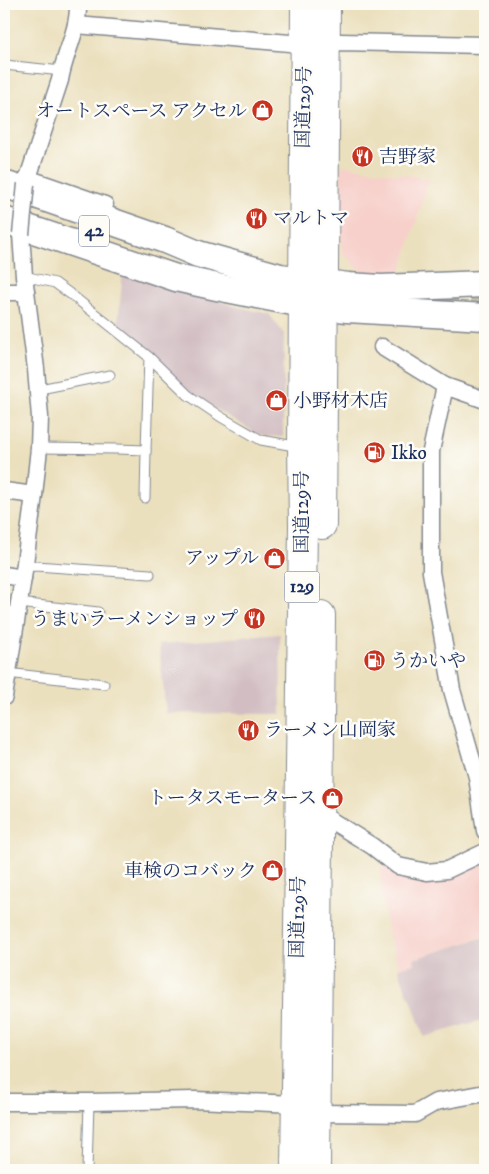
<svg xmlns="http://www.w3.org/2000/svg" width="489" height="1174" font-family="'IM FELL DW Pica','Noto Serif JP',serif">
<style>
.built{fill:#f7d0cb}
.industrial{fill:#d2bec2}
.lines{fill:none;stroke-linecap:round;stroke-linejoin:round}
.primary-tunnel{stroke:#c1bdab;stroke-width:26;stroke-dasharray:26 13;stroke-linecap:butt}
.lane-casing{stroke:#83888e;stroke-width:11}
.street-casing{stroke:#83888e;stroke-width:19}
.primary-casing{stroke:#83888e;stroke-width:29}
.highway-casing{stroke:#83888e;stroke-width:30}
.lane{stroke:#fff;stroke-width:9}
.street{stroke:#fff;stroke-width:16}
.primary{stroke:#fff;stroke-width:26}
.highway{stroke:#fff;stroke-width:28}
.street-bridge-casing{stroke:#83888e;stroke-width:19;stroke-linecap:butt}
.street-bridge{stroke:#fff;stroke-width:16}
.labels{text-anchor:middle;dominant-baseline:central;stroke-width:5;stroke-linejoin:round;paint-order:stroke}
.shield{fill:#fdfcf7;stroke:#5f6c8c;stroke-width:1}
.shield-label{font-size:18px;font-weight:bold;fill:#1b2f5e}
.street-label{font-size:19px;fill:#1b2f5e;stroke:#fdfcf7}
.poi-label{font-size:19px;fill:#1b2f5e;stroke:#fdfcf7;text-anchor:start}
</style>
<rect width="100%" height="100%" fill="#fdfcf7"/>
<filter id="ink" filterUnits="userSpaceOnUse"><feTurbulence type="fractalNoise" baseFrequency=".02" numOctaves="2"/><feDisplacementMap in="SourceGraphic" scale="10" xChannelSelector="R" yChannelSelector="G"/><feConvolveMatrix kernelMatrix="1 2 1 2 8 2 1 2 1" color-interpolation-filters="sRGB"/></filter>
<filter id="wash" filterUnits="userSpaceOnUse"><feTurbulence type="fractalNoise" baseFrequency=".0096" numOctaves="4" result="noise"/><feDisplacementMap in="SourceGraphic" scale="20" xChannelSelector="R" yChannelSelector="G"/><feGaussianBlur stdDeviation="1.12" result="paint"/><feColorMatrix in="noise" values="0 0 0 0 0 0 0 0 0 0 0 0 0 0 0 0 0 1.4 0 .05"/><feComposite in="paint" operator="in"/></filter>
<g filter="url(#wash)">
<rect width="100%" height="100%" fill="#ebe0be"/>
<g class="built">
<path d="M341,165L429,179L400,275L362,272L342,252L341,243Z"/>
<path d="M479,861L485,862V936L414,959L415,964L399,968L388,933L381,895V865L402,874Z"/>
</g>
<g class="industrial">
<path d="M123,271L168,286L234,306L269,314L284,334L283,437L261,436L189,393L118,323Z"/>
<path d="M280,634L281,714L166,713L159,644Z"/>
<path d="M485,937V1019L424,1037L411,999L407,993L398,968L415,964L414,959Z"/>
</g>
</g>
<g filter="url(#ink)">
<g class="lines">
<path class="primary-tunnel" d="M393,299L485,301"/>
<defs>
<g id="lane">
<path d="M4,65L62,71"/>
<path d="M24,276L55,283L73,296L149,357L188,395L221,417L261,440L289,445H299"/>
<path d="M38,391L45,388L110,375"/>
<path d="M39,448L117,449L146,450"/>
<path d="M145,498L146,450L149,357"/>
<path d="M24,567L36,566L150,574"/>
<path d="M19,603L98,612"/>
<path d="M7,673L104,684"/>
<path d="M87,1170L89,1102"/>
</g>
<g id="street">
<path d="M76,25L290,43L340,42L485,45"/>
<path d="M27,178L105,205"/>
<path d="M26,184L60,80C64,54 79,30 78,4"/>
<path d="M4,292H26"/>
<path d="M382,347L445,386"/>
<path d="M485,400L445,386L431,451V572L452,690L477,777L485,831"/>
<path d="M4,491L34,495"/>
<path d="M4,575L23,578"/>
<path d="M4,697L23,578L34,495L39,448L40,417L36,369L24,276L21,234"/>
<path d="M320,816L332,821L372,846L398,866L427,872L447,870L485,852"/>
<path d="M4,1102H89L195,1100L296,1104"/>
<path d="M317,1113L415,1114L436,1102L485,1093"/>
</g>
<g id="primary">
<path d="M4,184L165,240L198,254L280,277L348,286L381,288L485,284"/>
<path d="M4,220L176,278L217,287L303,304L323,306L347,309L485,317"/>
</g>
<g id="highway">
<path d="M322,525L326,4"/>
<path d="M295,1170L303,525L302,445L305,4"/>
<path d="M316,1170L321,615"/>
</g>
</defs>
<use href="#lane" class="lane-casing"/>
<use href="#street" class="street-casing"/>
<use href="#primary" class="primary-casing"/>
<use href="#highway" class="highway-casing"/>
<use href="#lane" class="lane"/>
<use href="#street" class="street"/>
<use href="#primary" class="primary"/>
<use href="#highway" class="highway"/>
<defs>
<path id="street-bridge" d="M21,234L26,184"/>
</defs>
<use href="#street-bridge" class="street-bridge-casing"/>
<use href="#street-bridge" class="street-bridge"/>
</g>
</g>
<defs>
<symbol id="shop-disc" viewBox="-11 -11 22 22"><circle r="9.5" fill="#c8321e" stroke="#fdfcf7"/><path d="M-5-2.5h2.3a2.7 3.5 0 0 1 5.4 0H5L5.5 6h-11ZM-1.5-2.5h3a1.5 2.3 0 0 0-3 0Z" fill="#fff"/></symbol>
<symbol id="restaurant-disc" viewBox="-11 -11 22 22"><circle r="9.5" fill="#c8321e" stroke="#fdfcf7"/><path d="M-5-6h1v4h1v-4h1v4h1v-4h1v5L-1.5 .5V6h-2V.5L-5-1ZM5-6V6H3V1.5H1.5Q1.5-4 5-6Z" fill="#fff"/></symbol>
<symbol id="fuel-disc" viewBox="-11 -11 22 22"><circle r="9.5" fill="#c8321e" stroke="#fdfcf7"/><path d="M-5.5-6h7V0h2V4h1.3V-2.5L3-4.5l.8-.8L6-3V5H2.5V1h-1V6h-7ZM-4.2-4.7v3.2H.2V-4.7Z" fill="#fff"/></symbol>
</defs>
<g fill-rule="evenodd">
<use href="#shop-disc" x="250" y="98" width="25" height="25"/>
<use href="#restaurant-disc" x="350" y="144" width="25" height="25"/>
<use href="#restaurant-disc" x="244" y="206" width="25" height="25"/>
<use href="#shop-disc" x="264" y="388" width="25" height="25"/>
<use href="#fuel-disc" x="362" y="440" width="25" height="25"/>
<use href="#shop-disc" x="262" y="546" width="25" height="25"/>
<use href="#restaurant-disc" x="242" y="606" width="25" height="25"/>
<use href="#fuel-disc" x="362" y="648" width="25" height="25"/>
<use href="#restaurant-disc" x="236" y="718" width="25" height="25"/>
<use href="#shop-disc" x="320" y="786" width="25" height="25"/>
<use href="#shop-disc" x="260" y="858" width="25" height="25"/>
</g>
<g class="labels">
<g class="shield">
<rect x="79" y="215.5" width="30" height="31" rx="4"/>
<rect x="284.5" y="571.5" width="35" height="31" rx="4"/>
</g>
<g class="shield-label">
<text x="94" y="231">42</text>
<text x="302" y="587">129</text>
</g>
<g class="street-label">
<text transform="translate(304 107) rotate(-89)">国道129号</text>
<text transform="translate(302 512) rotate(-90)">国道129号</text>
<text transform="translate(298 917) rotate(-89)">国道129号</text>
</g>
<g class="poi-label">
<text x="247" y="111" text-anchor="end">オートスペース アクセル</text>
<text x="379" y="157">吉野家</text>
<text x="273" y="218">マルトマ</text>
<text x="293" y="401">小野材木店</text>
<text x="391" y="453">Ikko</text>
<text x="259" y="558" text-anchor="end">アップル</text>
<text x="238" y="619" text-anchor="end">うまいラーメンショップ</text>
<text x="390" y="661">うかいや</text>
<text x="264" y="730">ラーメン山岡家</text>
<text x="317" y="798" text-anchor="end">トータスモータース</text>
<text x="257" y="871" text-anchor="end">車検のコバック</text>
</g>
</g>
<rect width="489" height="1174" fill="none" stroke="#fdfcf7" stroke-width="20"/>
</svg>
